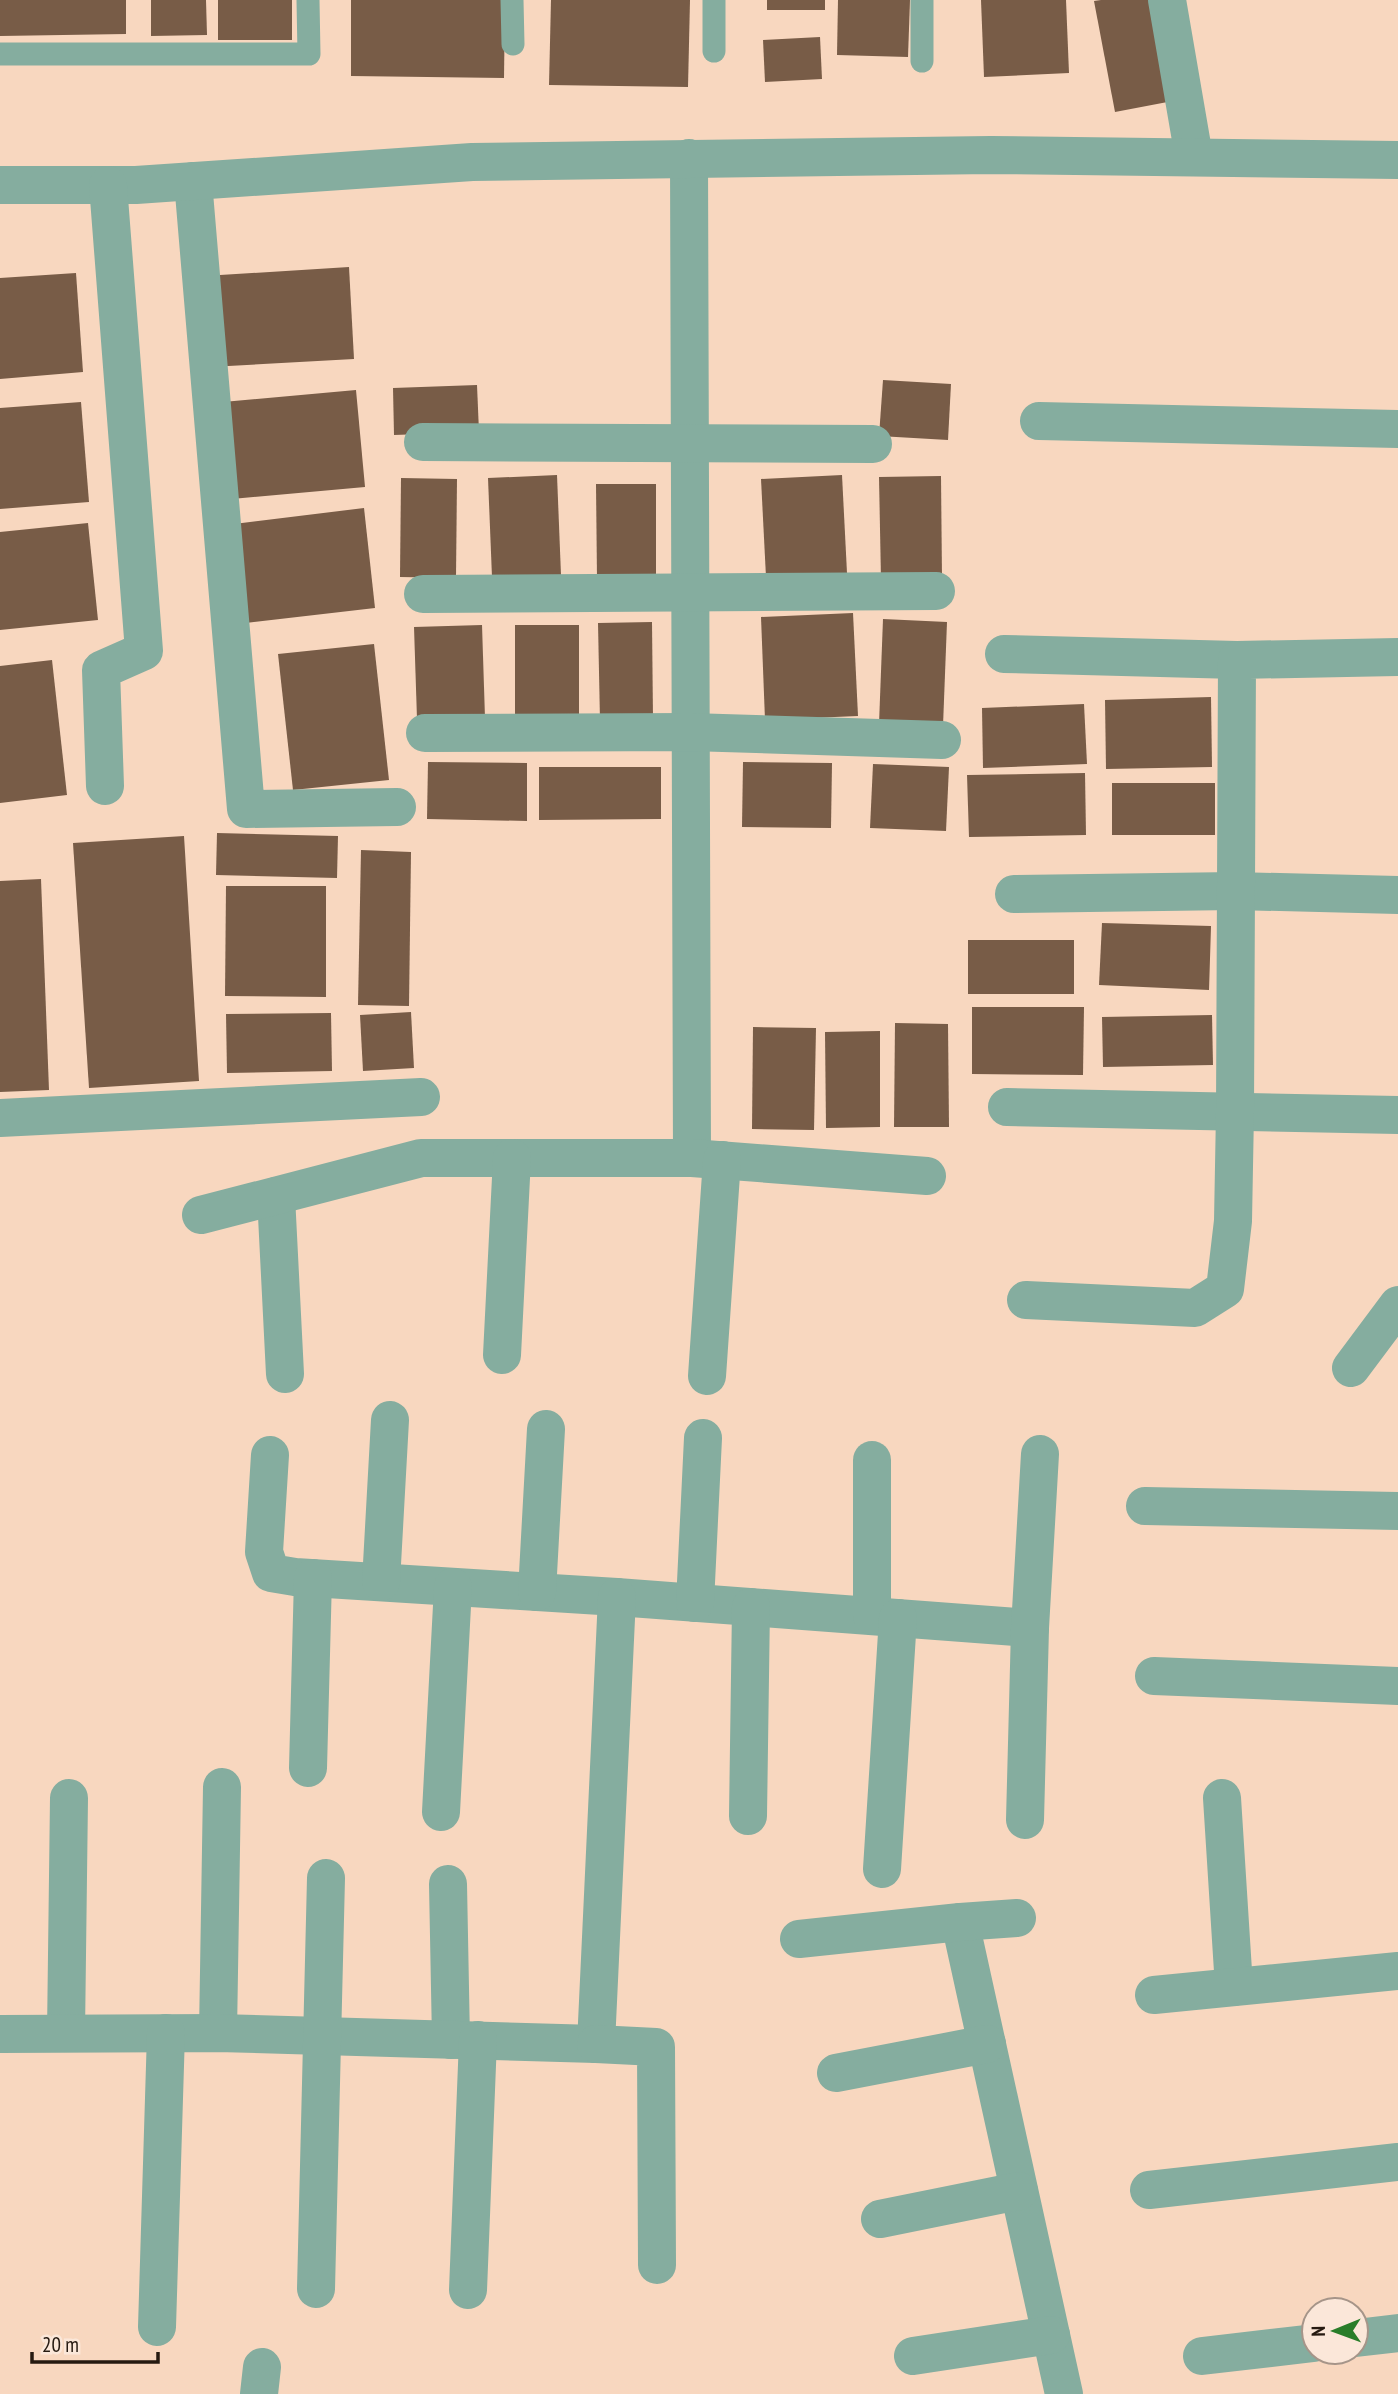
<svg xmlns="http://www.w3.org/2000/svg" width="1398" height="2394" font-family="'PT Sans Narrow',sans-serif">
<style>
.building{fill:#785c47}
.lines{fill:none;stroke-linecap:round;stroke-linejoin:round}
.lane{stroke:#85ad9f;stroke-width:23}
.street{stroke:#85ad9f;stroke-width:38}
</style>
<rect width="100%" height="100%" fill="#f8d7bf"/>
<g class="building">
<path d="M0,0H126V34L0,36Z"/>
<path d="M151,0H206L207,35L151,36Z"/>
<rect x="218" y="0" width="74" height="40"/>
<path d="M351,0H505L504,78L351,76Z"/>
<path d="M551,0H690L688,87L549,85Z"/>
<rect x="767" y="0" width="58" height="10"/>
<path d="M838,0H910L908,57L837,55Z"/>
<path d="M981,0H1066L1069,73L984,77Z"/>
<path d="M1101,0H1158L1178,100L1115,112L1094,1Z"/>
<path d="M820,37L822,79L765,82L763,40Z"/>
<path d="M349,267L354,359L210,367L204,276Z"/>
<path d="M76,273L83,372L0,379V278Z"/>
<path d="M883,380L951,384L948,440L879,436Z"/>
<path d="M477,385L479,432L394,435L393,388Z"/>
<path d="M356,390L365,487L221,500L212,403Z"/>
<path d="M81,402L89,502L0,509V408Z"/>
<path d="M557,475L561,575L492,577L488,478Z"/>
<path d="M842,475L847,573L766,577L761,479Z"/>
<path d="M941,476L942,579L881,580L879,477Z"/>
<path d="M401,478L457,479L456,578L400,577Z"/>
<path d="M596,484H656V579L597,578Z"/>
<path d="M364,508L375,608L229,625L218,526Z"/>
<path d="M88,523L98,620L0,630V532Z"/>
<path d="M853,613L858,716L765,720L761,617Z"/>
<path d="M883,619L947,622L943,726L879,724Z"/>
<path d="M652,622L653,720L600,721L598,623Z"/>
<path d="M482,625L485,718L417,719L414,627Z"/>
<path d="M515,625H579V717L515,716Z"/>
<path d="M374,644L389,780L293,790L278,654Z"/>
<path d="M52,660L67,795L0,803V666Z"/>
<path d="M1211,697L1212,767L1106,769L1105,700Z"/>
<path d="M1084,704L1087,764L983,768L982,708Z"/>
<path d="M428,762L527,763V821L427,819Z"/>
<path d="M743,762L832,763L831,828L742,827Z"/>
<path d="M873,764L949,767L946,831L870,828Z"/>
<path d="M539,767H661V819L539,820Z"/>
<path d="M1085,773L1086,835L969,837L967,775Z"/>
<rect x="1112" y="783" width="103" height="52"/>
<path d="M217,833L338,836L337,878L216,875Z"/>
<path d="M184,836L199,1081L89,1088L73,843Z"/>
<path d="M361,850L411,852L409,1006L358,1005Z"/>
<path d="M41,879L49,1090L0,1092V881Z"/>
<path d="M226,886H326V997L225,996Z"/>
<path d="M1102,923L1211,926L1209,990L1099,985Z"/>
<rect x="968" y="940" width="106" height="54"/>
<path d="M972,1007H1084L1083,1075L972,1074Z"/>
<path d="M411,1012L414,1068L363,1071L360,1015Z"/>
<path d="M331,1013L332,1071L227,1073L226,1014Z"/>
<path d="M1212,1015L1213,1065L1103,1067L1102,1017Z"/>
<path d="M895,1023L948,1024L949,1127H894Z"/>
<path d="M753,1027L816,1028L814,1130L752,1129Z"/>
<path d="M880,1031V1127L826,1128L825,1032Z"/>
</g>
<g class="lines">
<g class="lane">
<path d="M512,0L513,44"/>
<path d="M714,0V51"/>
<path d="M922,0V61"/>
<path d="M0,54H309L308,0"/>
</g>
<g class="street">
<path d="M1167,0L1194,157"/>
<path d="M689,158L692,1158"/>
<path d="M193,181L246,809L397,807"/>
<path d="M0,185H136L472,162L991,155L1398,160"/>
<path d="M1039,421L1398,429"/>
<path d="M423,442L873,444"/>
<path d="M423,594L936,591"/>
<path d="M1004,654L1237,660"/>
<path d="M425,733L690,732L942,740"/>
<path d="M105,786L101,670L144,651L108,185"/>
<path d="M1014,894L1235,891L1398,895"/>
<path d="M1007,1107L1398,1115"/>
<path d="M0,1118L421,1097"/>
<path d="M276,1196L285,1374"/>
<path d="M201,1215L421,1158H692L927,1176"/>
<path d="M1026,1300L1195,1308L1225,1289L1233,1221L1235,1112L1237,660L1398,657"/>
<path d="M502,1355L512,1158"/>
<path d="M1351,1368L1398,1305"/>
<path d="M707,1376L722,1160"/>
<path d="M270,1455L264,1552L271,1573L295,1577L617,1597L1030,1628"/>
<path d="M872,1460V1616"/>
<path d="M1145,1506L1398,1511"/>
<path d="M381,1582L390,1420"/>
<path d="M537,1592L546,1429"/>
<path d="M695,1603L703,1438"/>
<path d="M1154,1676L1398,1686"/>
<path d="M308,1768L313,1578"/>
<path d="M1222,1798L1234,1987"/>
<path d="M441,1812L453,1587"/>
<path d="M748,1816L751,1607"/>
<path d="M1025,1820L1030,1628L1040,1454"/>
<path d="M882,1869L898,1618"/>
<path d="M448,1884L451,2040"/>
<path d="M960,1922L1064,2394"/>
<path d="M799,1939L960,1922L1017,1918"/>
<path d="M1154,1995L1398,1971"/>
<path d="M66,2033L69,1798"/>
<path d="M218,2033L222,1787"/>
<path d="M0,2034L218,2033L596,2044L617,1597"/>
<path d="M596,2044L656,2047L657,2265"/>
<path d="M836,2073L987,2044"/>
<path d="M1149,2190L1398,2162"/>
<path d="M880,2219L1019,2191"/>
<path d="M316,2289L326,1878"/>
<path d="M468,2290L478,2040"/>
<path d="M157,2327L166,2033"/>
<path d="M1356,2338L1398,2333"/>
<path d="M913,2356L1051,2335"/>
<path d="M1202,2356L1314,2343"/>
<path d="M259,2394L262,2367"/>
</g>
</g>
<g transform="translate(1335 2331) rotate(269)"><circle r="33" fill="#fbe7d9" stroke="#a69589" stroke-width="2"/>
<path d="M0-5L12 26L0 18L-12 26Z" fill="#297d29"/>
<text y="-10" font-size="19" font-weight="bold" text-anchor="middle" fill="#261a11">N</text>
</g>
<path d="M32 2352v10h126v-10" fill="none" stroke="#261a11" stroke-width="3.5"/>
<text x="42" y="2352" font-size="21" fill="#261a11" stroke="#fbe7d9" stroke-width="5" paint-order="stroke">20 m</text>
</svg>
